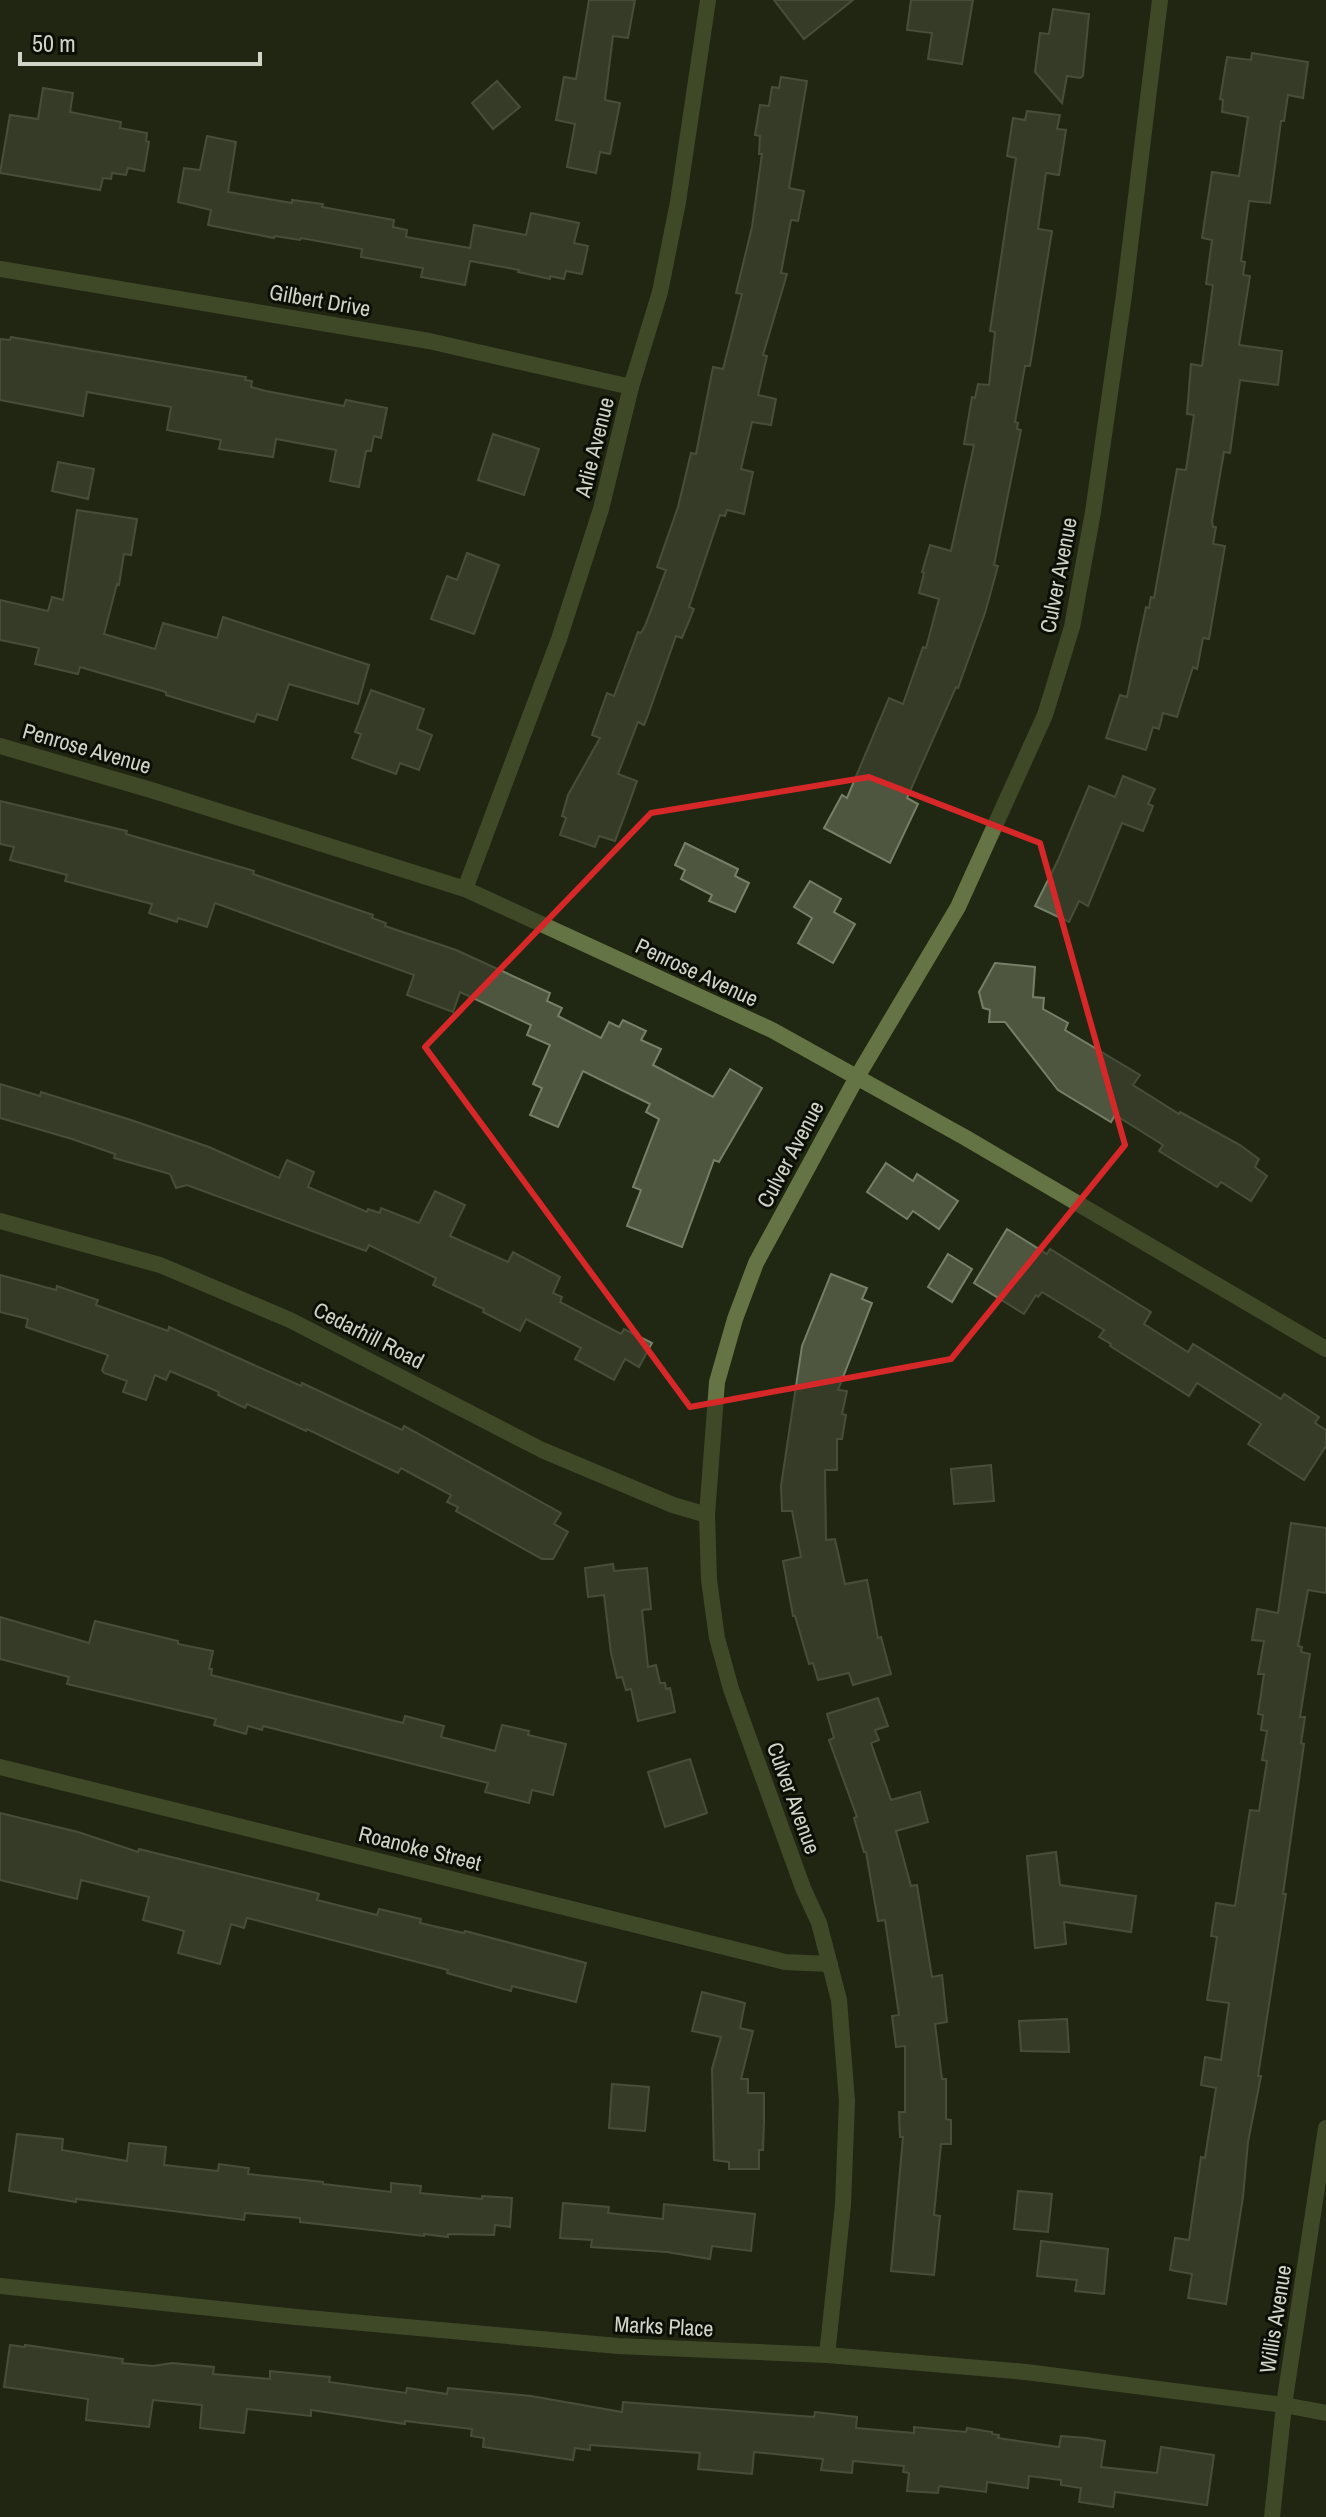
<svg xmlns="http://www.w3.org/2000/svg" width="1326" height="2517" font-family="'Archivo Narrow',sans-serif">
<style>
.building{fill:#4e563f;stroke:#767f67;stroke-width:2}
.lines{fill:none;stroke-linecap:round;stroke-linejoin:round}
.minor{stroke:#647444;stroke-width:16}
.marked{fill:none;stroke:#d62828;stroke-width:6;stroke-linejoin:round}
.labels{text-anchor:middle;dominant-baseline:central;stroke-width:6;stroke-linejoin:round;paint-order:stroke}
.street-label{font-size:22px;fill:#d0d5c8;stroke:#0b0f06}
</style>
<rect width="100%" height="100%" fill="#202712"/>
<g class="building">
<path d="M589,0H635L628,38L613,36L605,100L620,103L610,154L600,152L596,173L567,167L575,124L556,120L564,77L576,79Z"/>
<path d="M774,0H853L804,39Z"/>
<path d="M911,0H973L962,64L928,59L932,33L907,30Z"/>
<path d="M1053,9L1089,14L1083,76L1080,78L1067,76L1062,103L1035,72L1040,33L1049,34Z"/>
<path d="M1252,53L1308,62L1303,98L1288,95L1284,121H1281L1270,203L1249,201L1241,261L1245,262L1243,275L1250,276L1239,345L1282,351L1278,385L1240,380L1230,453L1224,452L1212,521L1213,527H1216L1213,544L1225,546L1209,639L1203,638L1197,669L1193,667L1177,717L1163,713L1159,729L1153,727L1146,750L1106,738L1120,695L1127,697L1146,607L1149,608L1151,597L1154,598L1177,469L1186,470L1194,415L1187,414L1191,364L1202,366L1213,285L1206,284L1212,240L1202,238L1212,172L1239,176L1248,117L1222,112L1223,100L1220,99L1227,57L1251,60Z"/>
<path d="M781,77L807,81L789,188L804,191L798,221L791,220L781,273L787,274L763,355L767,356L758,395L776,399L771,425L752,422L741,469L753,472L744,514L727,510L725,516L720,515L689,607L694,609L682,638L676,636L648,715L644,725L638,722L618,774L637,781L626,812L615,841L599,836L595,847L560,835L566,818L562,816L568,795L600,738L592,735L607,693L614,696L638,632L641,633L645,626L666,570L657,567L678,507L691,453L696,454L713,367L723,369L742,294L736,293L752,227L762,154H759L760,136L755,135L760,105L769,106L772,87L779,88Z"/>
<path d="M497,81L520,107L493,129L472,103Z"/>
<path d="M43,88L73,93L70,112L121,122L120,128L147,133L146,141L149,142L144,171L128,168L126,175L112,173L111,179L103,178L100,190L0,173L10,115L38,119Z"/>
<path d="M1027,111L1060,115L1057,129L1066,130L1059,175L1046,173L1038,229L1052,231L1030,366H1025L1015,422L1018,423L1017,429L1021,430L994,565L998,566L985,613L958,688L956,687L907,798L918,804L890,863L824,828L842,795L847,798L889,698L903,704L923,647L926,648L939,599L919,593L924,573L922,572L930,545L951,551L974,445L964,444L972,397L975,398L978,384L989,385L995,332L990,331L1016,158L1007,156L1013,118L1025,120Z"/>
<path d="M207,136L236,142L228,192L292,203V200L323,204L322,207L394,220L393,227L407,230L406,237L470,248L474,225L526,235L531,213L579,223L574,243L588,246L582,274L566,271L564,279L550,276V279L518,272L519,270L470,261L465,285L421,277L423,268L361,257L362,249L301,238L300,240L275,236L274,238L208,225L211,210L178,202L184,168L200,170Z"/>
<path d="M11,337L246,377L245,380L252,381L251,387L266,391L344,406L346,400L387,408L381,438L374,436L371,451H366L359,487L330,481L336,450L276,439L273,457L219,449L221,440L167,430L171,407L87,392L83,416L0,400V339L10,340Z"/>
<path d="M493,434L539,449L524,495L478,480Z"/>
<path d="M58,462L94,469L88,499L52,491Z"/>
<path d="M77,510L137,519L131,555L124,554L119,585L117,584L104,634L155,649L163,623L217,638L223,617L369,665L358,704L289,684L277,720L257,714L254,722L166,695V692L80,667L78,674L35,664L39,648L0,640V600L48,611L52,597L63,600Z"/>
<path d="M467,553L499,565L474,634L431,619L447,576L457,580Z"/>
<path d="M371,690L424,709L417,729L432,735L419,770L400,763L396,774L352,758L361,734L355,732Z"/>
<path d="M1123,776L1155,789L1148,804L1153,806L1143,831L1122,823L1088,906L1079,901L1069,922L1035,906L1059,858L1089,786L1115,797Z"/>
<path d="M0,801L127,831L126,834L254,871L253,874L373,915L372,918L386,923L385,926L456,950L550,993L547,1001L562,1008L558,1016L601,1038L609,1022L619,1027L623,1020L646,1031L641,1040L661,1049L653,1065L713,1097L730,1069L762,1088L720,1160L719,1162L714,1160L682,1247L627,1226L641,1190L633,1187L659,1119L646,1112L650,1104L583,1071L558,1127L530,1115L542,1088L533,1084L550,1045L527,1035L531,1025L460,992L453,1012L407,995L414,975L215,903L207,927L178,918L177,922L149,913L152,904L65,881L67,875L10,860L14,847L0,844Z"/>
<path d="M685,843L738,869L735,876L749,883L735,912L709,901L712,895L681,879L685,870L675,865Z"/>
<path d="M810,881L841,899L834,912L855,924L833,963L798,943L812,918L794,907Z"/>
<path d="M995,963L1035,967L1033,997L1044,998L1043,1009L1068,1023L1065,1030L1140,1075L1133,1085L1179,1114L1180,1112L1240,1145L1259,1159L1255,1167L1267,1176L1251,1201L1221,1182L1217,1187L1159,1151L1163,1145L1115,1115L1111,1122L1058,1090L1005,1022H989L990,1010L983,1008L979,992Z"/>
<path d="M0,1084L40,1096L41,1092L131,1120L209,1147L279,1178L287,1160L314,1172L308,1187L367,1212L368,1209L380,1213L381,1208L419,1223L435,1191L465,1205L450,1236L508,1262L513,1252L560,1277L553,1293L562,1297L560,1302L621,1334L624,1329L652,1343L639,1367L625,1359L614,1380L575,1359L581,1348L526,1319L520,1331L483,1312L484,1309L433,1285L436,1278L369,1245L366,1251L187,1185L176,1188L170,1174L114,1158L115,1154L72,1139L0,1118Z"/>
<path d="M886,1163L913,1181L917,1174L958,1201L939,1229L913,1211L907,1219L867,1192Z"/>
<path d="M1007,1229L1047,1254L1050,1249L1151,1312L1144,1324L1188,1352L1193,1344L1281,1399L1284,1394L1319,1417L1315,1423L1326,1430V1446L1304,1480L1248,1444L1261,1424L1197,1383L1189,1396L1110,1346L1111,1344L1099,1337L1104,1330L1042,1292L1038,1297L1036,1295L1024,1314L974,1283Z"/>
<path d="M948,1254L972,1269L952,1302L928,1287Z"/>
<path d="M831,1274L867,1288L862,1299L872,1303L838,1390L847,1391L842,1414L846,1415L842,1439H837V1470H825L826,1540L835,1539L845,1584L867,1580L878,1638L881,1637L891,1674L853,1685L849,1673L818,1680L813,1663L809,1664L795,1616H793L783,1561L801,1557L792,1511H782L781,1486L802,1346Z"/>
<path d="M0,1275L56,1290L57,1286L98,1300L96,1305L168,1331L169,1327L301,1386L302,1383L402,1430L404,1426L561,1513L554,1524L568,1532L553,1559H542L456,1511L458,1507L447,1502L451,1495L401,1468L398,1473L307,1429L306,1431L247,1404L245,1408L218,1395L219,1392L170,1371L166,1380L155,1375L146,1400L123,1392L127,1381L104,1373L102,1370L108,1355L26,1327L28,1319L0,1312Z"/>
<path d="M991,1465L994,1501L954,1504L951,1469Z"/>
<path d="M1291,1523L1326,1528V1593L1308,1590L1298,1646L1302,1647L1301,1652L1310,1654L1300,1717H1305L1301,1743L1304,1744L1283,1894H1286L1258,2076H1261L1248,2142L1243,2197L1226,2304L1188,2298L1192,2274L1170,2270L1175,2238L1189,2240L1201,2157L1205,2158L1216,2088L1201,2085L1205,2057L1221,2060L1229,2003L1207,2000L1217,1937L1211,1936L1216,1903L1235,1906L1250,1810L1259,1811L1267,1761L1262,1760L1267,1731L1261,1730L1263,1715L1258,1714L1264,1674H1258L1264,1641L1252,1640L1257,1609L1278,1613Z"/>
<path d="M613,1564L614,1571L647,1568L651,1609L642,1610L648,1667L656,1665L660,1683H665L666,1689L670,1688L675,1712L638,1721L631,1689L626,1690L622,1677L617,1678L611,1653L604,1595L588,1597L585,1568Z"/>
<path d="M0,1617L89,1643L95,1621L178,1641V1644L213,1651L209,1669H212L211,1675L403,1723L405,1716L444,1726L441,1737L495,1751L502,1725L529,1731L528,1735L566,1744L553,1795L532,1790L529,1803L485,1792L488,1783L263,1726L262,1730L248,1726L246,1734L214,1725L216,1719L67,1684L69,1677L0,1659Z"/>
<path d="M878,1698L888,1726L875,1730L879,1740L871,1743L891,1800L920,1792L928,1822L896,1831L911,1886L917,1885L932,1977L942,1975L947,2022L935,2024L942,2079H946V2119L951,2120V2144H941L934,2215L940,2216L934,2275L891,2271L903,2137H900L899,2112H905V2046L896,2047L892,2016L899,2015L885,1920L878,1921L866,1852H864L854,1818L857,1817L829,1740L834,1738L827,1714Z"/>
<path d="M690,1759L707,1813L665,1827L648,1772Z"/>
<path d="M0,1813L78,1832L138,1852L139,1849L313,1892L319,1894L317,1900L377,1915L379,1909L421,1919L420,1923L464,1933L465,1931L586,1963L576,2002L512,1986L511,1991L447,1973L448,1970L247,1918L244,1928L231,1924L220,1964L178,1953L184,1931L143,1920L149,1897L81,1880L77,1899L0,1880Z"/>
<path d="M1056,1852L1060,1885L1136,1896L1131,1932L1064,1922L1066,1944L1035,1948L1027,1856Z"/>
<path d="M702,1992L745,2003L740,2028L753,2031L741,2079H748V2093H764V2121L763,2150H759V2169H729V2162L714,2160L712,2069L721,2037L692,2031Z"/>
<path d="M1067,2019L1069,2052L1021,2051L1019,2021Z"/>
<path d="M612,2084L649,2087L645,2131L609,2128Z"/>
<path d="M17,2134L63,2139L62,2150L127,2161L129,2143L166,2147L164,2165L218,2171L219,2164L249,2168L248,2174L323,2182V2184L391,2192V2183L421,2186L420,2193L482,2199V2196L512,2198L510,2227L495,2225L494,2235L448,2234V2237L424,2234V2236L318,2224L300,2222V2218L245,2213L244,2220L76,2199V2202L9,2191Z"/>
<path d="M1018,2191L1052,2194L1048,2232L1014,2229Z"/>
<path d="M563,2203L609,2207L608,2213L663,2219L664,2204L755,2214L751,2251L712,2246L710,2259L667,2252L591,2247L592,2240L560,2238Z"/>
<path d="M1041,2241L1108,2249L1104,2294L1075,2291L1077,2280L1037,2276Z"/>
<path d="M10,2345L25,2347V2345L123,2359L122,2363L153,2366L172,2363L214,2367L213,2374L270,2379V2371L330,2377L329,2382L406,2393L407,2388L447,2394L448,2388L531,2396L622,2412L623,2402L814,2417L815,2412L857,2417L856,2428L914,2433V2427L966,2432L967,2428L992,2432V2434L999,2435L998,2438L1059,2447L1061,2436L1087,2438L1105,2441L1101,2467L1157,2473L1161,2447L1214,2455L1207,2505L1115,2492L1113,2507L1079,2502L1081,2488L1061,2485V2480L1029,2476L1028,2488L987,2482L986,2492L939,2486L938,2493L907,2491L909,2473L903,2472L904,2466L853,2461L852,2473L821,2470L823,2459L754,2452L752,2474L698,2469L700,2453L590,2445V2450L575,2448L573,2460L483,2447L484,2438L471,2436L472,2429L405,2421V2424L311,2410V2416L247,2409L244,2433L200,2428L202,2405L153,2400L149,2427L86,2420L88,2399L4,2387Z"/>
</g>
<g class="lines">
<g class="minor">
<path d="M0,269L429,341L631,387"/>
<path d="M0,746L151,790L465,889L772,1030L966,1138L1326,1349"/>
<path d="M465,889L559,639L601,509L631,387L660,292L678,202L708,0"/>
<path d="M0,1221L160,1265L290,1320L542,1450L673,1505L707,1515"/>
<path d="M0,1767L785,1962L830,1964"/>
<path d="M0,2286L296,2317L618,2346L827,2355L1026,2372L1284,2405L1326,2413"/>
<path d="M827,2355L843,2205L847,2101L839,2000L819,1923L803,1888L731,1689L717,1638L709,1580L707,1515L717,1382L735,1319L756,1263L857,1077L958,907L1045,715L1072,627L1093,512L1124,295L1160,0"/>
<path d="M1272,2517L1284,2405L1326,2128"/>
</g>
</g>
<path d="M0 0H1326V2517H0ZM869,777L1040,843L1125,1145L951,1359L690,1407L425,1047L651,813Z" fill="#202712" fill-opacity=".55" fill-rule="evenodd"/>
<path class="marked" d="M869,777L1040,843L1125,1145L951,1359L690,1407L425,1047L651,813Z"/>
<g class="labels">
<g class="street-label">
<text transform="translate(320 300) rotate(10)">Gilbert Drive</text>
<text transform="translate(594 447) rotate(-76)">Arlie Avenue</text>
<text transform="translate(1058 575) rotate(-79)">Culver Avenue</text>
<text transform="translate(87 748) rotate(16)">Penrose Avenue</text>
<text transform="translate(697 972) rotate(25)">Penrose Avenue</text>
<text transform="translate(790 1154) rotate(-62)">Culver Avenue</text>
<text transform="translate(369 1335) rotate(27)">Cedarhill Road</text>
<text transform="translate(794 1798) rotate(70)">Culver Avenue</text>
<text transform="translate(420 1848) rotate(14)">Roanoke Street</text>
<text transform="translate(1275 2319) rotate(-81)">Willis Avenue</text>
<text transform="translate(664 2326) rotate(3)">Marks Place</text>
</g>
</g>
<path d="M20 52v12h240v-12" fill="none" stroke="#d0d5c8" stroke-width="4"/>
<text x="32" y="52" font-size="24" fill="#d0d5c8" stroke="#0b0f06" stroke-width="6" paint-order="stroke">50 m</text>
</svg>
